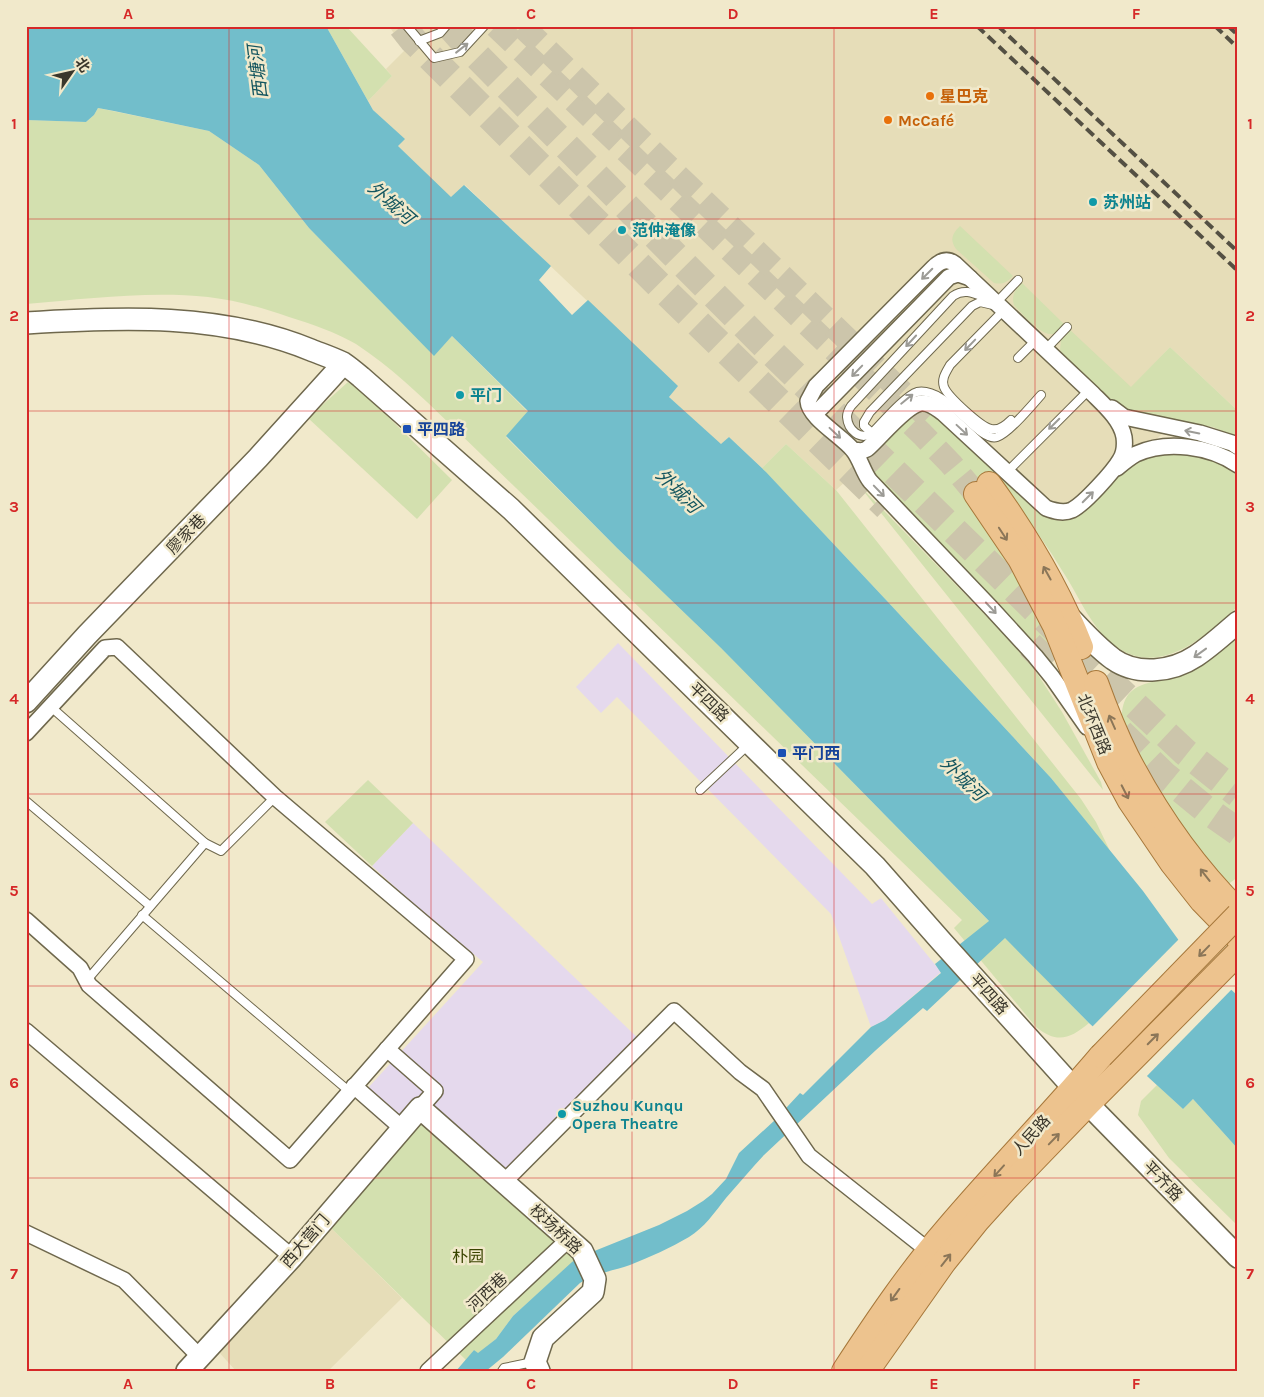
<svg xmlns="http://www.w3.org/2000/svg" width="1264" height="1397" font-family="Karla,'Noto Sans SC',sans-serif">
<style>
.commercial{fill:#e5d9ed}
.built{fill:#e6ddb8}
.green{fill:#d3e0af}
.water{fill:#72becb}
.pier{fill:#f1e9cb}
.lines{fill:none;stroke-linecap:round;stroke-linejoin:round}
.primary-tunnel{stroke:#ccc5ab;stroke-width:24;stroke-dasharray:24 12;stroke-linecap:butt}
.highway-tunnel{stroke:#ccc5ab;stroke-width:28;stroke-dasharray:28 14;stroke-linecap:butt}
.lane-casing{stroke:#6f684d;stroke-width:10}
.street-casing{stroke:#6f684d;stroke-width:18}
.secondary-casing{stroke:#6f684d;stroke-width:24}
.primary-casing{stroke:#a7783b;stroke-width:26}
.lane{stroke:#fff;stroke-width:8}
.street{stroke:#fff;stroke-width:15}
.secondary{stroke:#fff;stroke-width:21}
.primary{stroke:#edc38e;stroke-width:24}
.rail{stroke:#545043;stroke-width:4;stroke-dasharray:10 5;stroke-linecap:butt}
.primary-bridge-casing{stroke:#a7783b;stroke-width:26;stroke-linecap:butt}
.primary-bridge{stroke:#edc38e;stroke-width:24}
.oneway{stroke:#9c9b96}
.oneway2{stroke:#8b7658}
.grid{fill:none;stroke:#d62828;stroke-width:1;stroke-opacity:0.55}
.food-dot{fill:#e8710a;stroke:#f1e9cb;stroke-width:2}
.culture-dot{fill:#0f9aa8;stroke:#f1e9cb;stroke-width:2}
.transit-dot{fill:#1a4fb4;stroke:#f1e9cb;stroke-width:2}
.labels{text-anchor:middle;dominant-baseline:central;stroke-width:5;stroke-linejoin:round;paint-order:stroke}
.food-label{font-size:16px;font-weight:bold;fill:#c56008;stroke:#f1e9cb;text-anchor:start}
.culture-label{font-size:16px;font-weight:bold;fill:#0d838f;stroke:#f1e9cb;text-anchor:start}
.transit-label{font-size:16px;font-weight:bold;fill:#164399;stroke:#f1e9cb;text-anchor:start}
.street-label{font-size:16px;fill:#3a372c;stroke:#f1e9cb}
.park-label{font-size:16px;fill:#3a4400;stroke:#f1e9cb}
.water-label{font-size:18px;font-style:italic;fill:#14565f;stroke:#f1e9cb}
.neatline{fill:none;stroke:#d62828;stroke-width:2}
.grid-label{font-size:16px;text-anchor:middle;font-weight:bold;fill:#d62828}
</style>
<rect width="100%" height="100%" fill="#f1e9cb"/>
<g class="commercial">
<path d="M618,643L872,904L881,898L941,972L885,1020L871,1027L831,914L617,697L601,713L576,687Z"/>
<path d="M413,823L641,1041L513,1179L390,1130L357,1100L483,962L407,898L372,866Z"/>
</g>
<g class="built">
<path d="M389,26H1238V411L1170,347L1131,388L1068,361L1115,404L1176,422L1123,468L1071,518L1061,521L1050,518L1031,506L941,419L865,464L836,490L786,444L762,468L729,437L721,445L669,397L677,386L465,185L451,198L398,146L404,139L373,110L368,101L392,76L386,69L405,50Z"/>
<path d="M331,1228L402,1298L328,1371H236L217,1350Z"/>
</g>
<g class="green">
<path d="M326,26H346L392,76L368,101Z"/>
<path d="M98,108L209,131L259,165L309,228L434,355L452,336L528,412L506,437L617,548L721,648L1089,1023C1070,1039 1057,1044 1036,1027L954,928L962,920L451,425C421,396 391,367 356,344C335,332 312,324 289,317C263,308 235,300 208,297C147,291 87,299 26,304V120L86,122L94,115Z"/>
<path d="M960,226L1013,276C1007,282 1003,285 994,283L956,249C949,239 953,233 960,226Z"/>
<path d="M1022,283L1064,324C1061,328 1058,334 1052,334C1042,336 1021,313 1014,305C1011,296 1015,290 1022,283Z"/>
<path d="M1068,328L1131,387L1170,347L1238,411V438L1213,427L1176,422L1140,414L1125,409L1115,404L1068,361L1060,350L1061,340Z"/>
<path d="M348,382L370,399L452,480L417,519L308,418Z"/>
<path d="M926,410L941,419L1031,506L1050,518L1061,521L1071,518L1123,468L1158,453L1192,452L1230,467L1238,473V606C1202,641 1150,685 1104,636C1087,618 1077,593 1063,572C1042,537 1017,504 992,473L962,493C987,533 1015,572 1036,614C1041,626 1048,637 1049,650L1045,657L879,485L865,464L867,453L913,411Z"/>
<path d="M786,444L836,490L1081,799L1096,822L1111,853L1051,778L888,602L762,468Z"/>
<path d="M857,483L990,620L1033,667L1062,712L1101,782L1103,790Z"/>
<path d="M1238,633V877L1227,885L1189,837L1150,778L1122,724C1119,674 1159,686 1190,672C1208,664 1223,647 1238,633Z"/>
<path d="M368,780L413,823L372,866L325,822Z"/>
<path d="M1157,1085L1183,1109L1193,1099L1238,1149V1226L1169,1158L1138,1115L1141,1101Z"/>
<path d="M425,1118L582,1256L564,1270L513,1316L496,1339L478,1354L474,1350L466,1360L331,1228Z"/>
</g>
<path class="water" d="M26,26H326L373,110L405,139L398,146L451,197L464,185L551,266L539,280L572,315L588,300L678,386L669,397L721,444L729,437L766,472L888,602L1051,778L1143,891L1180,942L1238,996V1149L1193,1099L1183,1109L1089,1023L1005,938L927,1011L923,1008L876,1050L764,1155C751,1169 739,1183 726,1198C715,1212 704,1228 689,1237C670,1248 650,1257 630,1265C613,1271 595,1273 580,1283L503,1357L486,1371H456L474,1350L478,1353L496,1339L513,1316L572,1262L582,1256L659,1225L687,1211L703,1201L712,1194L726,1179L739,1153L775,1120L800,1093L803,1095L871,1027L885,1020L941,973L935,964L989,921L721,648L617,548L506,436L528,411L452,336L434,356L309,228L259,165L209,131L114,111L98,108L94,115L86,122L26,120Z"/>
<path class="pier" d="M1180,938L1233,988L1145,1078L1091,1028Z"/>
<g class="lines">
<g class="primary-tunnel">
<path d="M496,26L922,434L951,464L976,494"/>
<path d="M522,26L929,418"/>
</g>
<g class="highway-tunnel">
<path d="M402,26L413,40L666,292L887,507"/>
<path d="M450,26L473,52L761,342L1086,659L1185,752L1238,794"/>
<path d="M1030,645L1164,775L1204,808L1238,832"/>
</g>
<defs>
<g id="lane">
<path d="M407,26L434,58L460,52L484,26"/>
<path d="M419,41L440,33L446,26"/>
<path d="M983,297C972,292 963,289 953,296L851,406C849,409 847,413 847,417C848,430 860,441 872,433C881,424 906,395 917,392C947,386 978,443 997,437C1009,433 1032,405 1041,395"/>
<path d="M996,303L1018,280"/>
<path d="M1004,310L950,365C946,372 941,379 944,387C948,397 981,427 991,429C999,431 1006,425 1011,420"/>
<path d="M1046,349L1067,327"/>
<path d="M1018,358L1036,340"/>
<path d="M872,433L864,426V422L870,412L972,306L980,302L993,305"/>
<path d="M1007,472L1089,390"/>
<path d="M51,707L205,843L221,851L275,797"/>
<path d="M700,790L748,745"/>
<path d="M26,801L150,906"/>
<path d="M142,915L350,1092"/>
<path d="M87,980L205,843"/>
<path d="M502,1371L504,1368L533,1362"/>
</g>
<g id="street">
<path d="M1112,408L1124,417L1200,433L1232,443L1238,447"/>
<path d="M815,414L949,277L958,274L970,278"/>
<path d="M853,450L862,451L867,449C880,438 906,405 921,403C930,402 936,408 943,413L1046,508C1054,511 1063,514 1072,510C1084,504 1113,472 1120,460C1124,454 1125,445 1124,437C1121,420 1105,406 1093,394L955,264C947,258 940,261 933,268L816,386L808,401C809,418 842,436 853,450C860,458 863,472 870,481L991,608L1035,656L1052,677L1087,727"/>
<path d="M1117,468C1123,463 1129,458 1136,454C1167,440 1210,446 1238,465"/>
<path d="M26,733L105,648L117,647L275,797L466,959L290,1160L89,985L80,968L26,920"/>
<path d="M26,1031L292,1257"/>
<path d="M387,1049L435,1091L420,1108"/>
<path d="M354,1086L403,1129"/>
<path d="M504,1182L674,1011L740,1072L763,1089L809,1156L929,1251"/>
<path d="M26,1233L124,1280L200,1357"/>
<path d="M428,1371L569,1239"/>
</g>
<g id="secondary">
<path d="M26,323C121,317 221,313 311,350C321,354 333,358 343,363C349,367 355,372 361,377L511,509L875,866L941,941L1088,1104L1238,1257"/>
<path d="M1071,619C1084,633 1097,647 1113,659C1137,676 1172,672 1196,656C1211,646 1224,634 1238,622"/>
<path d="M26,702L87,635L258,458L343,364"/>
<path d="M187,1371L292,1257L420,1108L582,1251L595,1279L593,1292L543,1338L535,1362L539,1371"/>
</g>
<g id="primary">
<path d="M989,484C1026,535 1058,588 1081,647"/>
<path d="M976,494L1020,559L1055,626L1109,762L1130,801L1172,863L1202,901L1238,938"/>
<path d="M1096,683C1105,708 1115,733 1127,757C1156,813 1193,866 1238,911"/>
<path d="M844,1371C876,1322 909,1273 947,1229C997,1170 1051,1115 1101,1056"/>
<path d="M867,1371L944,1262L977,1221L1005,1190L1088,1104L1238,953"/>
</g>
</defs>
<use href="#lane" class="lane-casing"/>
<use href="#street" class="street-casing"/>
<use href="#secondary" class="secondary-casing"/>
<use href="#primary" class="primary-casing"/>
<use href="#lane" class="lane"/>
<use href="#street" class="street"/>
<use href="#secondary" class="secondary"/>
<use href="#primary" class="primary"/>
<g class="rail">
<path d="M977,26L1238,271"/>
<path d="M998,26L1238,252"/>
<path d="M1215,26L1238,48"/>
<path d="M1228,26L1238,35"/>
</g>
<defs>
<path id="primary-bridge" d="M1101,1056L1238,915"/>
</defs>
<use href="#primary-bridge" class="primary-bridge-casing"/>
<use href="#primary-bridge" class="primary-bridge"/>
</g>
<defs><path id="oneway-shaft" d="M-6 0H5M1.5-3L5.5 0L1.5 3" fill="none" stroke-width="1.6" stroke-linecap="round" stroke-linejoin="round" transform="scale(1.25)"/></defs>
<g class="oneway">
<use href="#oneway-shaft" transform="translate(462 48) rotate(-38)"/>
<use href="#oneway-shaft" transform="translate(927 274) rotate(135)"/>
<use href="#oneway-shaft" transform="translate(911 341) rotate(133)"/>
<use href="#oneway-shaft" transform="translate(970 345) rotate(134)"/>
<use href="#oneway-shaft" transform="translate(857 371) rotate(134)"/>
<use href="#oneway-shaft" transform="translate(907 399) rotate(-39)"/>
<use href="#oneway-shaft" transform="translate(1054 424) rotate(135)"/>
<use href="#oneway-shaft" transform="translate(962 430) rotate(43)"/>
<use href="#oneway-shaft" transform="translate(1192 432) rotate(-169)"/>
<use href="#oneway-shaft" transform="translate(835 433) rotate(43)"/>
<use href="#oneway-shaft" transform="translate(879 491) rotate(46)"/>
<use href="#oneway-shaft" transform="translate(1088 497) rotate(-45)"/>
<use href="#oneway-shaft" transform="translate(991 608) rotate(47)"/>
<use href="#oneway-shaft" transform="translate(1200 653) rotate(144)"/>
</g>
<g class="oneway2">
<use href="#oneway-shaft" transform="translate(1003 534) rotate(57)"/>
<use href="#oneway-shaft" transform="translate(1047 573) rotate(-119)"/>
<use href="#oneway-shaft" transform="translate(1112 722) rotate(-114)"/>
<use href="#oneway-shaft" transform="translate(1125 792) rotate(63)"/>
<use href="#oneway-shaft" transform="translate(1205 875) rotate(-128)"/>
<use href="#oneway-shaft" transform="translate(1204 951) rotate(134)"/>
<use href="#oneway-shaft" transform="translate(1153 1039) rotate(-45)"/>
<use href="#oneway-shaft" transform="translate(1054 1139) rotate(-46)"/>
<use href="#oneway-shaft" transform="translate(999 1171) rotate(132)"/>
<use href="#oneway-shaft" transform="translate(946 1260) rotate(-52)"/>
<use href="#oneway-shaft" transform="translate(895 1295) rotate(126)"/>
</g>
<path class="grid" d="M229,26V1371M431,26V1371M632,26V1371M834,26V1371M1035,26V1371M26,219H1238M26,411H1238M26,603H1238M26,794H1238M26,986H1238M26,1178H1238"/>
<g class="food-dot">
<circle cx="930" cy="96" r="5"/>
<circle cx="888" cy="120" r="5"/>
</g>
<g class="culture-dot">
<circle cx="1093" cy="202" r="5"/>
<circle cx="622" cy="230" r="5"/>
<circle cx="460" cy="395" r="5"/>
<circle cx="562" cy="1114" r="5"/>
</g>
<g class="transit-dot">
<rect x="402" y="424" width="10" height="10" rx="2.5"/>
<rect x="777" y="748" width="10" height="10" rx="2.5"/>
</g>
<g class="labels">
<g class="food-label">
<text x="940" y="96">星巴克</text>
<text x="898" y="120">McCafé</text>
</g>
<g class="culture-label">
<text x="1103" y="202">苏州站</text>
<text x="632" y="230">范仲淹像</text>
<text x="470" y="395">平门</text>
<text x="572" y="1105">Suzhou Kunqu<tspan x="572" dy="18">Opera Theatre</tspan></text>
</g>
<g class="transit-label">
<text x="417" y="429">平四路</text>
<text x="792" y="753">平门西</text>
</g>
<g class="street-label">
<text transform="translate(186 534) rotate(-46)">廖家巷</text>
<text transform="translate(709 702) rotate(44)">平四路</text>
<text transform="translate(1094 724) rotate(68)">北环西路</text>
<text transform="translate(989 994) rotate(48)">平四路</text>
<text transform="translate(1031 1135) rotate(-48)">人民路</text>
<text transform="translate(1163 1181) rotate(46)">平齐路</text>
<text transform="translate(556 1229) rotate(43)">校场桥路</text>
<text transform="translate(305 1241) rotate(-49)">西大营门</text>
<text transform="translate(487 1292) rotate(-43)">河西巷</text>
</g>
<g class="park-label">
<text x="468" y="1256">朴园</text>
</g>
<g class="water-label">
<text transform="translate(258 72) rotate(-97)">西塘河</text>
<text transform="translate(391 203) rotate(41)">外城河</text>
<text transform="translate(678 491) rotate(45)">外城河</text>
<text transform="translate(963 779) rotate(44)">外城河</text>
</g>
</g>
<rect width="1264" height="1397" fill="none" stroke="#f1e9cb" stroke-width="55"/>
<g transform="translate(72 72) rotate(56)" stroke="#f1e9cb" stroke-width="4" paint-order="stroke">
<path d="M0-4L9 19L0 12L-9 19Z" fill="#3a372c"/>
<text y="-8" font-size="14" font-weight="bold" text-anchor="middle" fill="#3a372c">北</text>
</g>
<rect x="28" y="28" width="1208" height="1342" class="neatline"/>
<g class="grid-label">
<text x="128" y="19">A</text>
<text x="330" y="19">B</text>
<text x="531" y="19">C</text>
<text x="733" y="19">D</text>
<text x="934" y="19">E</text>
<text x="1136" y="19">F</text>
<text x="14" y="129">1</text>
<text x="1250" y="129">1</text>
<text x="14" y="321">2</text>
<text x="1250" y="321">2</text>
<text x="14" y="512">3</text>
<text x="1250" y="512">3</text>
<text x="14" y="704">4</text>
<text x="1250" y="704">4</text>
<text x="14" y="896">5</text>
<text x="1250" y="896">5</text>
<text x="14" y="1088">6</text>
<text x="1250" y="1088">6</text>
<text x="14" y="1279">7</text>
<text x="1250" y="1279">7</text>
<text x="128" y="1389">A</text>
<text x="330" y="1389">B</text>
<text x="531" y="1389">C</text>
<text x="733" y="1389">D</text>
<text x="934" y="1389">E</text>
<text x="1136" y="1389">F</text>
</g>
</svg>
